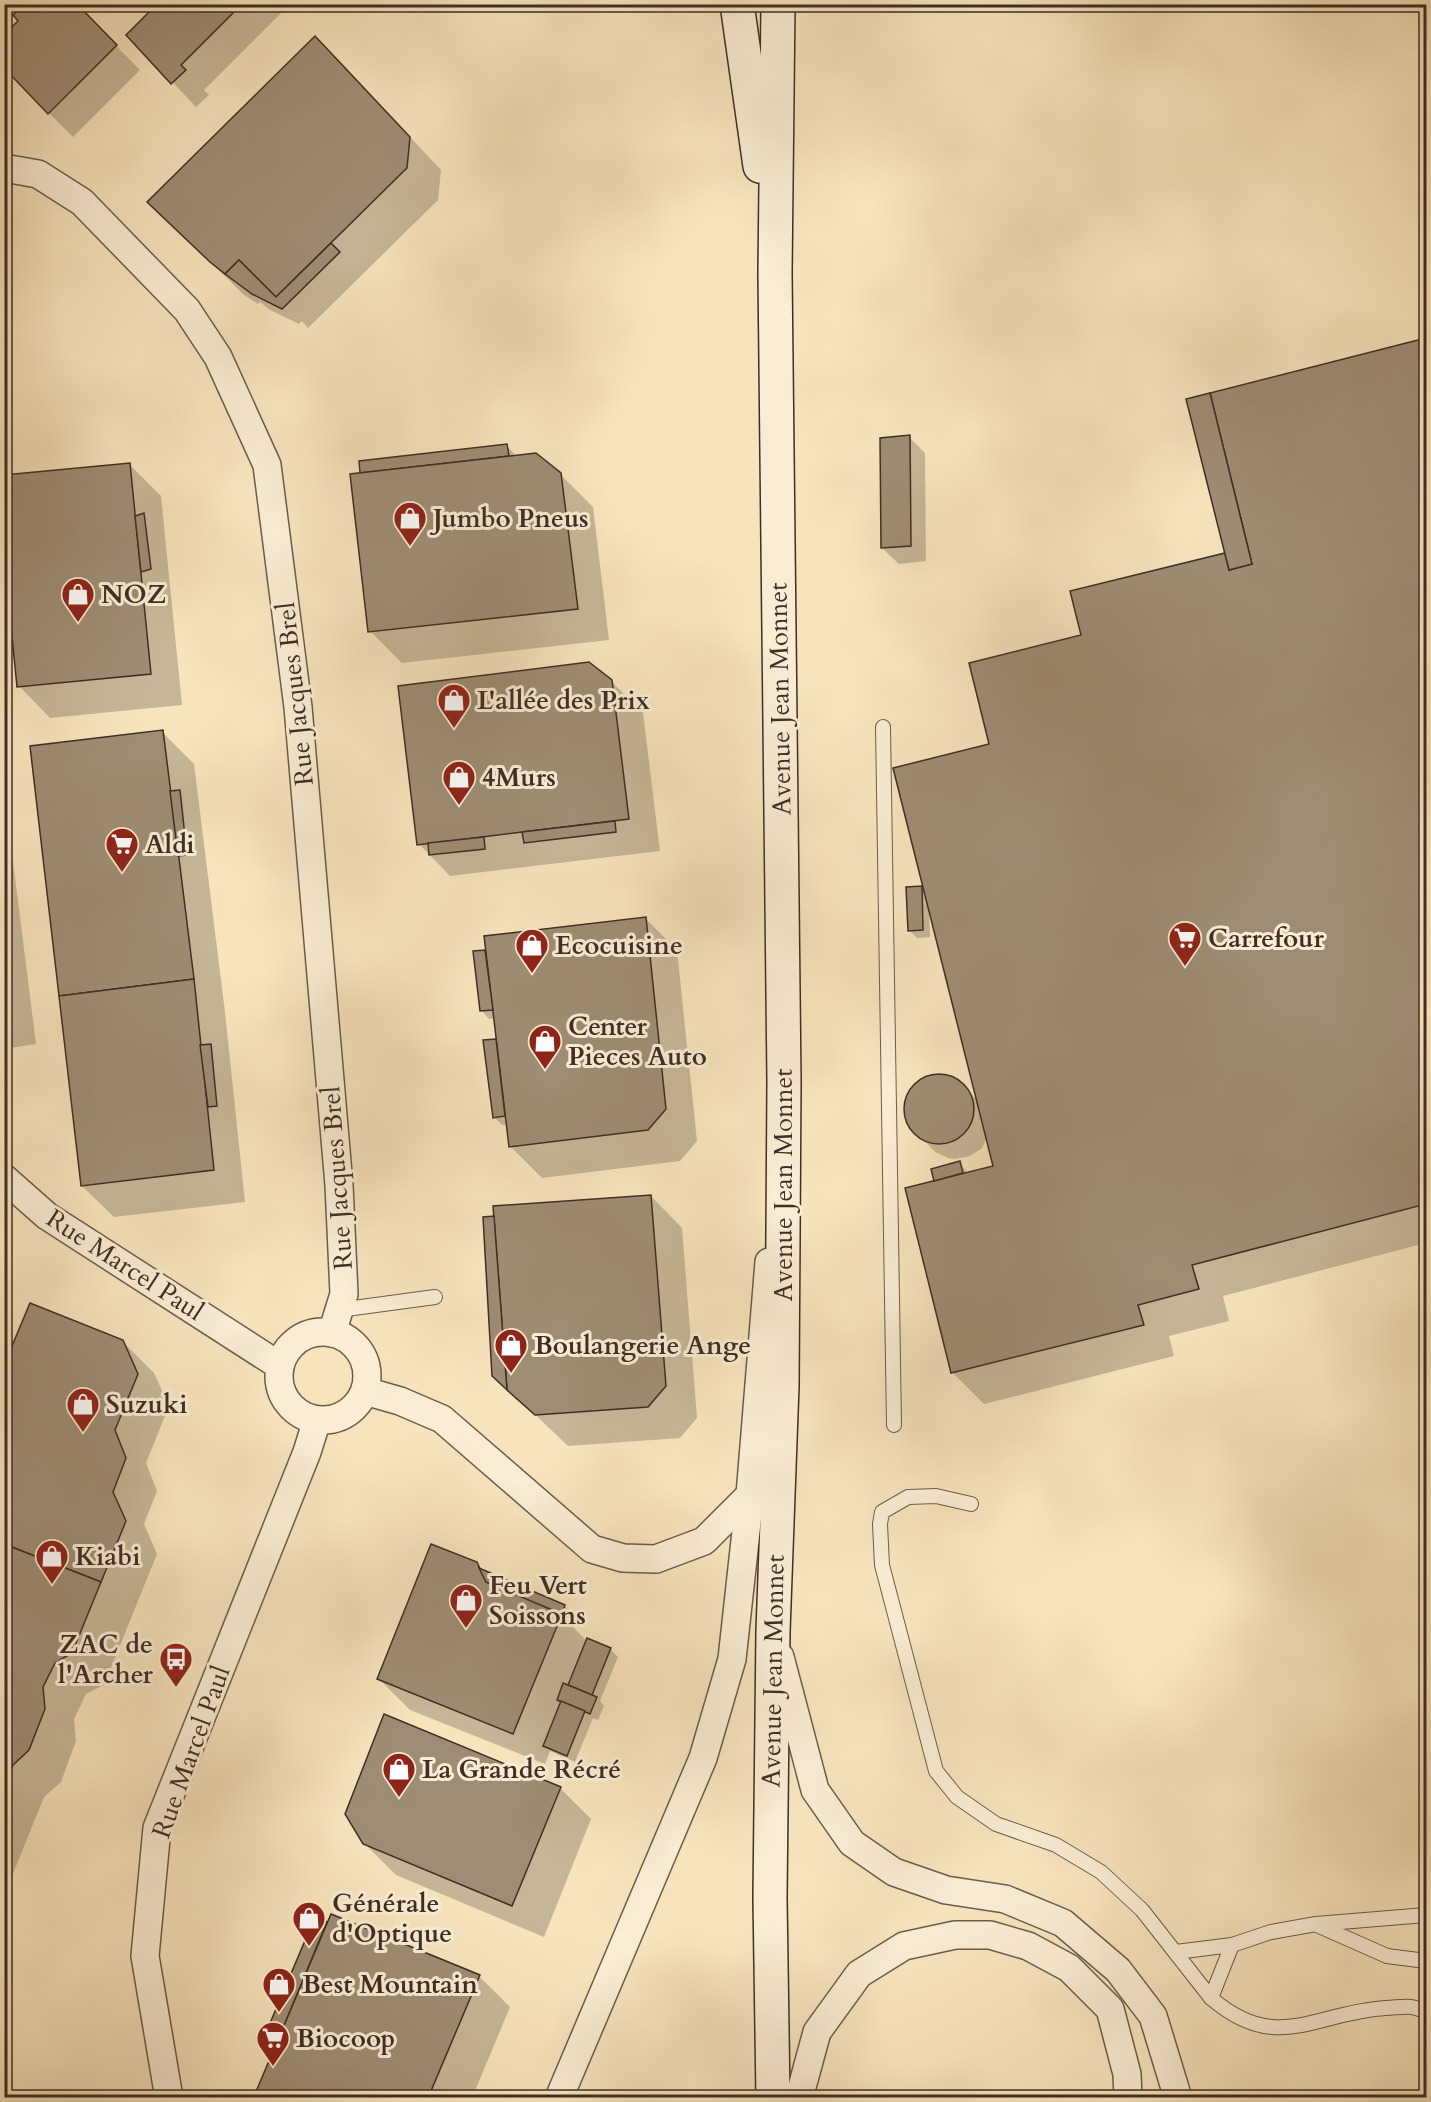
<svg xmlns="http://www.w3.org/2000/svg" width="1431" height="2102" font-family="Cardo,serif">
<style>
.shadow{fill:#0003}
.building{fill:#9e8d74;stroke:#3e2e25;stroke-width:1.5}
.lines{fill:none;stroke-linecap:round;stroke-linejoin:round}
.lane-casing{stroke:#6c5c4b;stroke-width:16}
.street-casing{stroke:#6c5c4b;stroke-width:30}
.secondary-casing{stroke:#3e2e25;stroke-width:36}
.lane{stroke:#faedd4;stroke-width:14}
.street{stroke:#faedd4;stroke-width:27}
.secondary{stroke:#faedd4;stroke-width:33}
.labels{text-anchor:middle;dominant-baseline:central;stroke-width:6;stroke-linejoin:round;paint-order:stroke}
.poi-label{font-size:26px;font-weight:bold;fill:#3e2e25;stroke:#faedd4;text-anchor:start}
.street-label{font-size:26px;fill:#3e2e25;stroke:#faedd4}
</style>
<rect width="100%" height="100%" fill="#f7e4bd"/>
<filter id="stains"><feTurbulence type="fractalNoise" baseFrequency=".00333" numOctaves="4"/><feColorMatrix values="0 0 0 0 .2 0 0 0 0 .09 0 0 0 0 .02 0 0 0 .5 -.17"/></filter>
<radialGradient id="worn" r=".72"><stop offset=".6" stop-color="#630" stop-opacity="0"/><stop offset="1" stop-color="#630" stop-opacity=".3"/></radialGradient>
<g class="shadow">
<path d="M75,4L140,70L73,137L49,113Z"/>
<path d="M159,4H290L204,90L209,95L196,107L128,35Z"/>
<path d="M346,69L441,170L438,200L308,328L302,321L299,324L270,310L260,302L258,304L243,294L181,233Z"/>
<path d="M1426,340V1243L1223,1296L1229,1321L1169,1336L1174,1356L984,1404L952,1372L937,1182L960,1163L968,1174L995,1167L987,1137L982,1148L970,1156L955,1159L948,1158L935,1152L909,1124L906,1104L911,1091L921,1081L934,1076L948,1077L960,1083L979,1102L929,911L930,937L917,938L909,930L921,887L926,893L991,745L1083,636L1226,554L1188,400Z"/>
<path d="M909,437L925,453L926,561L899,564L882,548Z"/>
<path d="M507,446L517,457L560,474L593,507L609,640L402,663L370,631L352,475Z"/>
<path d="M130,465L161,496L182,705L50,718L19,686Z"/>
<path d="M611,681L643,713L660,851L450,876L419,844Z"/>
<path d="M162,732L194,764L225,1012L245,1202L114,1217L82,1186Z"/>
<path d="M4,790L36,1044L4,1049Z"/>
<path d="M645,918L677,950L697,1141L680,1161L542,1178L510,1146L508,1124L502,1125L494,1117L495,1040L498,1043L495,1018L489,1019L482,1011L485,951L487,954Z"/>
<path d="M651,1196L682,1228L697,1418L680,1438L568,1446L505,1386Z"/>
<path d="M122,1341L154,1373L169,1406L146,1463L157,1491L144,1524L157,1554L104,1685L86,1694L74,1719L76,1741L61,1782L44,1797L4,1896V1371Z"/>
<path d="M476,1564L484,1572L565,1606L572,1614L569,1623L587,1641L610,1649L618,1657L600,1701L604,1706L598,1720L593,1718L575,1762L550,1751L545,1764L410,1710L378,1678Z"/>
<path d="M560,1788L591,1819L544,1937L396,1875L364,1843Z"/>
<path d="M326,1924L479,1976L510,2007L472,2098H258L274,2052L264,2042Z"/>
</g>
<g class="building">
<path d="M24,4H77L117,45L48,114L4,68V34L18,21L13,15Z"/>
<path d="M157,4H242L181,65L186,70L171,84L126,35Z"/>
<path d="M315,36L410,137L407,168L276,297L239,260L225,274L210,262L147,202Z"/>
<path d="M331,243L340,252L282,309L252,294L225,274L239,260L276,297Z"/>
<path d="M1426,338V1204L1192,1265L1199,1289L1138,1305L1144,1325L951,1373L905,1188L993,1166L893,768L989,744L969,663L1081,635L1070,591L1225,553L1229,570L1252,564L1210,393Z"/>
<path d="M1210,393L1252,564L1229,570L1186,399Z"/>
<path d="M910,435L911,546L881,548L880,438Z"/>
<path d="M507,444L509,456L360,473L359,461Z"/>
<path d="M536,453L561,473L578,609L368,632L350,474Z"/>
<path d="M130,463L151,674L17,687L4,554V475Z"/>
<path d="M144,513L151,569L141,572L135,516Z"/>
<path d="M589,662L612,680L629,819L417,845L398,686Z"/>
<path d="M163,730L194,979L59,996L30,746Z"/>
<path d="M180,790L187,855L178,856L170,791Z"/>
<path d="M615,821L616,832L524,843L522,832Z"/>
<path d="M484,837L485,849L429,855L428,843Z"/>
<path d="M922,886L923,930L908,931L906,887Z"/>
<path d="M646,917L666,1109L648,1130L509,1147L484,936Z"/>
<path d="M485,950L493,1010L480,1011L473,951Z"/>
<path d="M194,979L214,1170L81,1186L59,996Z"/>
<path d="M496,1039L505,1116L493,1118L483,1040Z"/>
<path d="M211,1044L217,1106L208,1107L200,1045Z"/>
<circle cx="939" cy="1109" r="35"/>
<path d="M960,1161L963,1173L934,1181L931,1169Z"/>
<path d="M651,1195L666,1386L648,1407L535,1415L507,1390L493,1206Z"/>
<path d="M494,1216L507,1390L492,1376L483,1217Z"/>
<path d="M30,1303L123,1340L138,1374L115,1430L126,1458L113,1492L126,1521L101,1582L4,1544V1365Z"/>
<path d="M4,1544L101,1582L72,1653L55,1663L43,1687L45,1709L29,1750L13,1765L4,1786Z"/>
<path d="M431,1544L477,1562L486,1582L562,1614L513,1734L377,1679Z"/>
<path d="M479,1568L565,1605L562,1614L486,1582Z"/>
<path d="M587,1638L611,1648L592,1695L568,1685Z"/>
<path d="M563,1683L597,1697L590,1714L557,1700Z"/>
<path d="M561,1701L585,1711L567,1756L543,1746Z"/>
<path d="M384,1714L561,1787L512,1906L363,1844L345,1814Z"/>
<path d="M331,1914L480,1975L428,2098H257L255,2094Z"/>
<path d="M315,1917L327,1922L275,2047L262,2042Z"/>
</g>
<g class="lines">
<defs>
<g id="lane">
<path d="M883,727L894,1425"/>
<path d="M339,1310L435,1297"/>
<path d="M971,1504L936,1496L908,1497L882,1512L880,1524L882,1565L936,1771L957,1797L996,1824L1056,1845L1101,1872L1142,1910L1211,1998C1277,2055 1315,2012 1386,2008C1404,2007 1410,2004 1426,2012"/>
<path d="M1317,1925L1387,1956L1426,1961"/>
<path d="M1176,1952L1232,1945L1271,1932L1316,1924L1426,1915"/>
<path d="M1211,1998L1232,1945"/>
</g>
<g id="street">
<path d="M4,168L38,174L82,202L187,310L218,357L267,465L298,707L339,1185L344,1294L332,1333"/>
<path d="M4,1178L47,1216L280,1366"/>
<circle cx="323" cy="1376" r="44"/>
<path d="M365,1391L400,1401L442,1419L592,1549L623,1558L656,1559L704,1541L750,1495"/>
<path d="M780,1657L815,1790L852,1843L894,1872L946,1890L1005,1899L1063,1923L1118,1970L1153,2016L1178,2098"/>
<path d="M169,2098L145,1956L157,1828L307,1452L317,1420"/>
<path d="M559,2098L703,1758L732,1659L750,1495L769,1262"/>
<path d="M799,2098L817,2032L859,1974L904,1946L955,1935H990L1028,1946L1069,1968L1110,2009L1127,2074L1128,2098"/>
</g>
<g id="secondary">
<path d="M737,4L760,166"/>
<path d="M773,2098L770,1897L773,1631L782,1386L784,1082L775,273L778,4"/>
</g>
</defs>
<use href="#lane" class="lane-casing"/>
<use href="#street" class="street-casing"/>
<use href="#secondary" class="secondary-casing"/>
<use href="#lane" class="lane"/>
<use href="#street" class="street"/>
<use href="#secondary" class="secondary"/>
</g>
<defs>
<symbol id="shop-pin" viewBox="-11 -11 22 30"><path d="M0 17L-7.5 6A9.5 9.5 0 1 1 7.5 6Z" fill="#8f2418" stroke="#faedd4"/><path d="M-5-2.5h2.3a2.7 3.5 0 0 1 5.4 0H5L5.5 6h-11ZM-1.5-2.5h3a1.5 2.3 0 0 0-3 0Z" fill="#fff"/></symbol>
<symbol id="supermarket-pin" viewBox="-11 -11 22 30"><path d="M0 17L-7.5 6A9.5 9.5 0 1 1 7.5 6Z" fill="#8f2418" stroke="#faedd4"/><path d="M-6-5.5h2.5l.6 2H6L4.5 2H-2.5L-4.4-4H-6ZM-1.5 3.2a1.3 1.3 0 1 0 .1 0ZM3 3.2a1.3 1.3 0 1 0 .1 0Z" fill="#fff"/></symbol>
<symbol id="bus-pin" viewBox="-11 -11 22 30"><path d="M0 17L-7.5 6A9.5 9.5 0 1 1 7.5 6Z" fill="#8f2418" stroke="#faedd4"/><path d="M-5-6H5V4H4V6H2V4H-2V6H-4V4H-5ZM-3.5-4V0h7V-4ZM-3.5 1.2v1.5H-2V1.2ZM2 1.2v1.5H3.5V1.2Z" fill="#fff"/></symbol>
</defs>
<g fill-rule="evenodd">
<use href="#shop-pin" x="391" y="499" width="38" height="52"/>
<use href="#shop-pin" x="59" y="575" width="38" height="52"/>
<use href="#shop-pin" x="435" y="681" width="38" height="52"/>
<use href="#shop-pin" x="440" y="758" width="38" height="52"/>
<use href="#supermarket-pin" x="103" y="825" width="38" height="52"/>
<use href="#supermarket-pin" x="1166" y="919" width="38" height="52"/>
<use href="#shop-pin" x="513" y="926" width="38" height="52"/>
<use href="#shop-pin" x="526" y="1022" width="38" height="52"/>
<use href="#shop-pin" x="492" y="1326" width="38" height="52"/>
<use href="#shop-pin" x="64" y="1385" width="38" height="52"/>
<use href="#shop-pin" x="33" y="1537" width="38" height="52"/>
<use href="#shop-pin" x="447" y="1581" width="38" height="52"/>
<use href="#bus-pin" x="157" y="1640" width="38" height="52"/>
<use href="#shop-pin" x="380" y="1750" width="38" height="52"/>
<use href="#shop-pin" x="290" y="1899" width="38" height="52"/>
<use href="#shop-pin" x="260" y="1965" width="38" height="52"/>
<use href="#supermarket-pin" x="254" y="2019" width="38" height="52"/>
</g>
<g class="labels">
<g class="poi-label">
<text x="433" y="518">Jumbo Pneus</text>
<text x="101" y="594">NOZ</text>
<text x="477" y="700">L'allée des Prix</text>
<text x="482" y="777">4Murs</text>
<text x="145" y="844">Aldi</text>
<text x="1208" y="938">Carrefour</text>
<text x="555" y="945">Ecocuisine</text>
<text x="568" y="1026">Center<tspan x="568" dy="30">Pieces Auto</tspan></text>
<text x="534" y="1345">Boulangerie Ange</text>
<text x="106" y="1404">Suzuki</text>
<text x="75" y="1556">Kiabi</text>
<text x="489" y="1585">Feu Vert<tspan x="489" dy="30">Soissons</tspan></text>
<text x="153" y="1644" text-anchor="end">ZAC de<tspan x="153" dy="30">l'Archer</tspan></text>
<text x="422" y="1769">La Grande Récré</text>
<text x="332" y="1903">Générale<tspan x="332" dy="30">d'Optique</tspan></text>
<text x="302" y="1984">Best Mountain</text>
<text x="296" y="2038">Biocoop</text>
</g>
<g class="street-label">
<text transform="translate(295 694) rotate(-96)">Rue Jacques Brel</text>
<text transform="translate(780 699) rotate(-91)">Avenue Jean Monnet</text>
<text transform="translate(337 1178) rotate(-94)">Rue Jacques Brel</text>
<text transform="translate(783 1185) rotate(-90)">Avenue Jean Monnet</text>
<text transform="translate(125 1265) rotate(33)">Rue Marcel Paul</text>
<text transform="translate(773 1671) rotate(-89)">Avenue Jean Monnet</text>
<text transform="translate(191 1752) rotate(-70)">Rue Marcel Paul</text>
</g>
</g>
<rect width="1431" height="2102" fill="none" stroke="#f7e4bd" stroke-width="24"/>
<rect x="6" y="6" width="1419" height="2090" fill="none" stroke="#3e2e25" stroke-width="3"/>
<rect x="12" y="12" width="1407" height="2078" fill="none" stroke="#3e2e25" stroke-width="1.5"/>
<rect width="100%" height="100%" filter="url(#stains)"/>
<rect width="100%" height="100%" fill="url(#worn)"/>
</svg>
